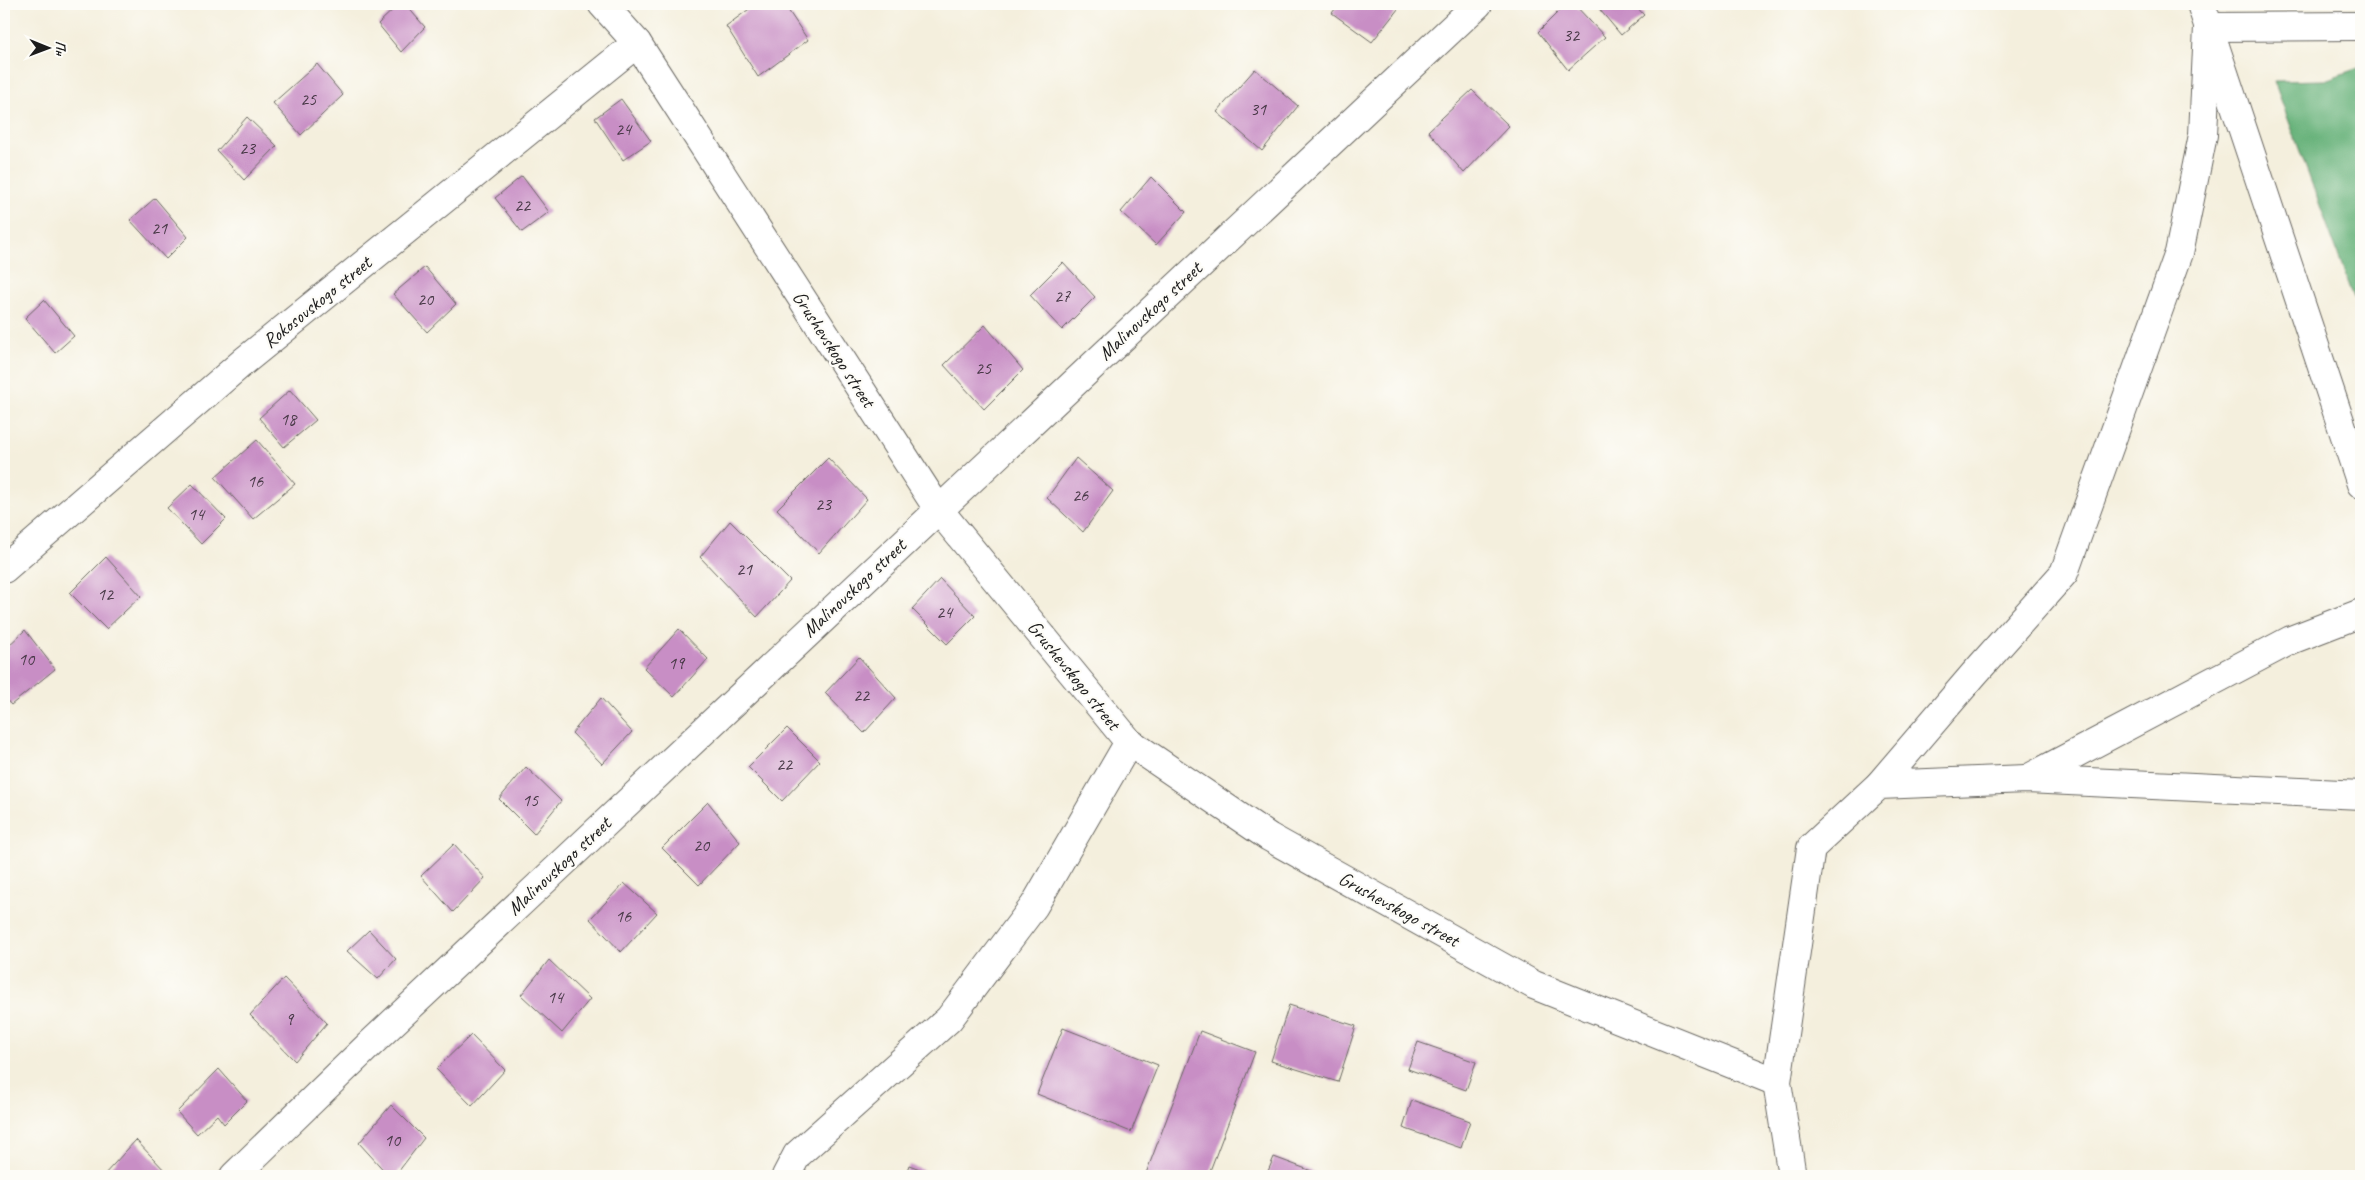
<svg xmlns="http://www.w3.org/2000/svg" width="2365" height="1180" font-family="Caveat,sans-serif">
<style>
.forest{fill:#68b27a;stroke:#42674b}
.building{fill:#c88ec5}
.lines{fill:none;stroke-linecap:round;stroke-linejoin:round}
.minor-casing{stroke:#686660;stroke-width:30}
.minor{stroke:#fff;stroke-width:28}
.labels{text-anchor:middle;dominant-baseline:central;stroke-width:4.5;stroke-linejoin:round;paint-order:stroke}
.number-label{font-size:18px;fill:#473846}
.street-label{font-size:20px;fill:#1c1c1c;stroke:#fdfcf7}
</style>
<rect width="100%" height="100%" fill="#fdfcf7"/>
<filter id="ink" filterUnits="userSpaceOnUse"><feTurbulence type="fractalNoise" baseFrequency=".02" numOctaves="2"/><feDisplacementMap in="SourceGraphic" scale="10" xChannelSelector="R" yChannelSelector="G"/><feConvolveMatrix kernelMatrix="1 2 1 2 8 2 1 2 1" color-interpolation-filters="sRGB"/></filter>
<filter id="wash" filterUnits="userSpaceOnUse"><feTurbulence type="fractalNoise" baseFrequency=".0096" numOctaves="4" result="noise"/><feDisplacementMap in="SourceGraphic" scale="20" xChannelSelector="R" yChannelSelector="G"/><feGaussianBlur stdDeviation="1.12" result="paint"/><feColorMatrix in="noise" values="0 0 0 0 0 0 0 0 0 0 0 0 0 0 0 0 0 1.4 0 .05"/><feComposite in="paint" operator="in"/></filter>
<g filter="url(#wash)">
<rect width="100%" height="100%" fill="#f4efdd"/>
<path class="forest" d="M2361,67V317L2274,81L2325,80Z"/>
<g id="blocks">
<g class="building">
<path d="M399,4H405L425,27L401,52L378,24Z"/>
<path d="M756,4H784L808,40L758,77L726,26Z"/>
<path d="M1339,4H1402L1372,42L1332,13Z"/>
<path d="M1566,4H1574L1605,37L1568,70L1538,32Z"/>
<path d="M1595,4H1634L1644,15L1621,35Z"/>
<path d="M317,64L343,95L301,135L273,103Z"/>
<path d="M1255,69L1298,106L1262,151L1217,112Z"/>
<path d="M1472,90L1509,126L1464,173L1428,131Z"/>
<path d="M621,99L651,141L623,160L595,118Z"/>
<path d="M247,117L277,146L244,180L217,151Z"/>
<path d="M522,176L549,212L522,232L495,198Z"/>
<path d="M1151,177L1186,212L1156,245L1121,212Z"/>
<path d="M155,198L188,237L166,259L130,220Z"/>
<path d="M1063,262L1095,297L1062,330L1030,295Z"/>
<path d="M425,267L456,304L427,332L393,294Z"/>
<path d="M44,300L74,336L55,353L25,318Z"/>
<path d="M985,325L1023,370L984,409L944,365Z"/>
<path d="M290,390L316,420L284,447L259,418Z"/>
<path d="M257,440L295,484L253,519L215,477Z"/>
<path d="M828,458L867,499L819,553L777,509Z"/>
<path d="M1076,458L1113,491L1083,532L1047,498Z"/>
<path d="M192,484L226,519L201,544L167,508Z"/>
<path d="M730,521L790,581L757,617L700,557Z"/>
<path d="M106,557L141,596L106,629L70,593Z"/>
<path d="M940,579L975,616L947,644L912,609Z"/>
<path d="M679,629L708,659L674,697L644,668Z"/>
<path d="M25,630L55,669L11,705L4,697V650Z"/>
<path d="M859,657L896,698L864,733L825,693Z"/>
<path d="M601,698L632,732L602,764L572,733Z"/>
<path d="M787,728L820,761L782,801L748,767Z"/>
<path d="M526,767L561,801L534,834L499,799Z"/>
<path d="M708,802L740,842L699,885L662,848Z"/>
<path d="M454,844L485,878L453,912L421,876Z"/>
<path d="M624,883L657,913L621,952L590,919Z"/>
<path d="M369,930L396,959L378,979L347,951Z"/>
<path d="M549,960L590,999L562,1033L521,995Z"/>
<path d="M284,978L327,1023L295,1061L250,1015Z"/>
<path d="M1289,1005L1356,1026L1338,1082L1271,1061Z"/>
<path d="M1063,1028L1158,1065L1131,1132L1037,1094Z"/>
<path d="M1200,1031L1255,1052L1208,1176H1145Z"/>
<path d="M471,1035L505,1070L472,1106L436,1069Z"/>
<path d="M1418,1042L1476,1062L1466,1090L1408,1069Z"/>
<path d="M219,1069L247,1101L224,1124L217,1115L197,1134L177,1112Z"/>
<path d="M1412,1100L1470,1121L1461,1148L1403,1128Z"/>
<path d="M391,1105L424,1138L395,1176H389L359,1143Z"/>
<path d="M136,1140L167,1173L164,1176H103Z"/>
<path d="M1274,1157L1325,1176H1266Z"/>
<path d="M909,1165L939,1176H905Z"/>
</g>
</g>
</g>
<g filter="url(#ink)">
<use href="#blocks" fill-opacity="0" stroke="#686660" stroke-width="1"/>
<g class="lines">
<defs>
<g id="minor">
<path d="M602,4L637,43L938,509L1129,742L1269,837L1534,985L1777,1082"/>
<path d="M2201,4L2361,484"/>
<path d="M4,569L243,362L637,43"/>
<path d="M2027,779L2291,640L2361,613"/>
<path d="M1879,785L1974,674L2064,573L2179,253L2203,135L2208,27L2361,26"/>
<path d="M234,1176L367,1047L1478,4"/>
<path d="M786,1176L797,1155L949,1019L1034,906L1129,742"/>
<path d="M1792,1176L1777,1082L1811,848L1879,785L2026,779L2361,795"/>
</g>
</defs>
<use href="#minor" class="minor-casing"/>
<use href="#minor" class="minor"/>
</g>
</g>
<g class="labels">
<g class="number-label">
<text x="1571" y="35">32</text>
<text x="308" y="99">25</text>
<text x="1258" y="109">31</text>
<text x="623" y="129">24</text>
<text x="247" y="148">23</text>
<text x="522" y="205">22</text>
<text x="159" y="228">21</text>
<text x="1062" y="296">27</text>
<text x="425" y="299">20</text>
<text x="983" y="368">25</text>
<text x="288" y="419">18</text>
<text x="255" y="481">16</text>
<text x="1080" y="495">26</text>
<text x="823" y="504">23</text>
<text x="196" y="514">14</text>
<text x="744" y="569">21</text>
<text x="105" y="594">12</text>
<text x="944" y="612">24</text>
<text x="26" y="659">10</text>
<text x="676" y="663">19</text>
<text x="861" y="695">22</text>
<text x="784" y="764">22</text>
<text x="530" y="800">15</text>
<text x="701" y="845">20</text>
<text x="623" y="916">16</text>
<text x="555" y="997">14</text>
<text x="289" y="1019">9</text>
<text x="392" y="1140">10</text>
</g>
<g class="street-label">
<text transform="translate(317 302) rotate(-39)">Rokosovskogo street</text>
<text transform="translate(1150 311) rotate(-43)">Malinovskogo street</text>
<text transform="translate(834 349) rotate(57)">Grushevskogo street</text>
<text transform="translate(854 588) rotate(-43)">Malinovskogo street</text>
<text transform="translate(1074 675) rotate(51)">Grushevskogo street</text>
<text transform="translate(559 866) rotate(-43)">Malinovskogo street</text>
<text transform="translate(1399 909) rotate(29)">Grushevskogo street</text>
</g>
</g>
<rect width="2365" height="1180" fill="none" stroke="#fdfcf7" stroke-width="20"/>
<g transform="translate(48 48) rotate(91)" stroke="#fdfcf7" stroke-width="4" paint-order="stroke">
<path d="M0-4L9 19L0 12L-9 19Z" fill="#1c1c1c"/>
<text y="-8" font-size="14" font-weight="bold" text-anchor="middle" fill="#1c1c1c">Пн</text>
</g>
</svg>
